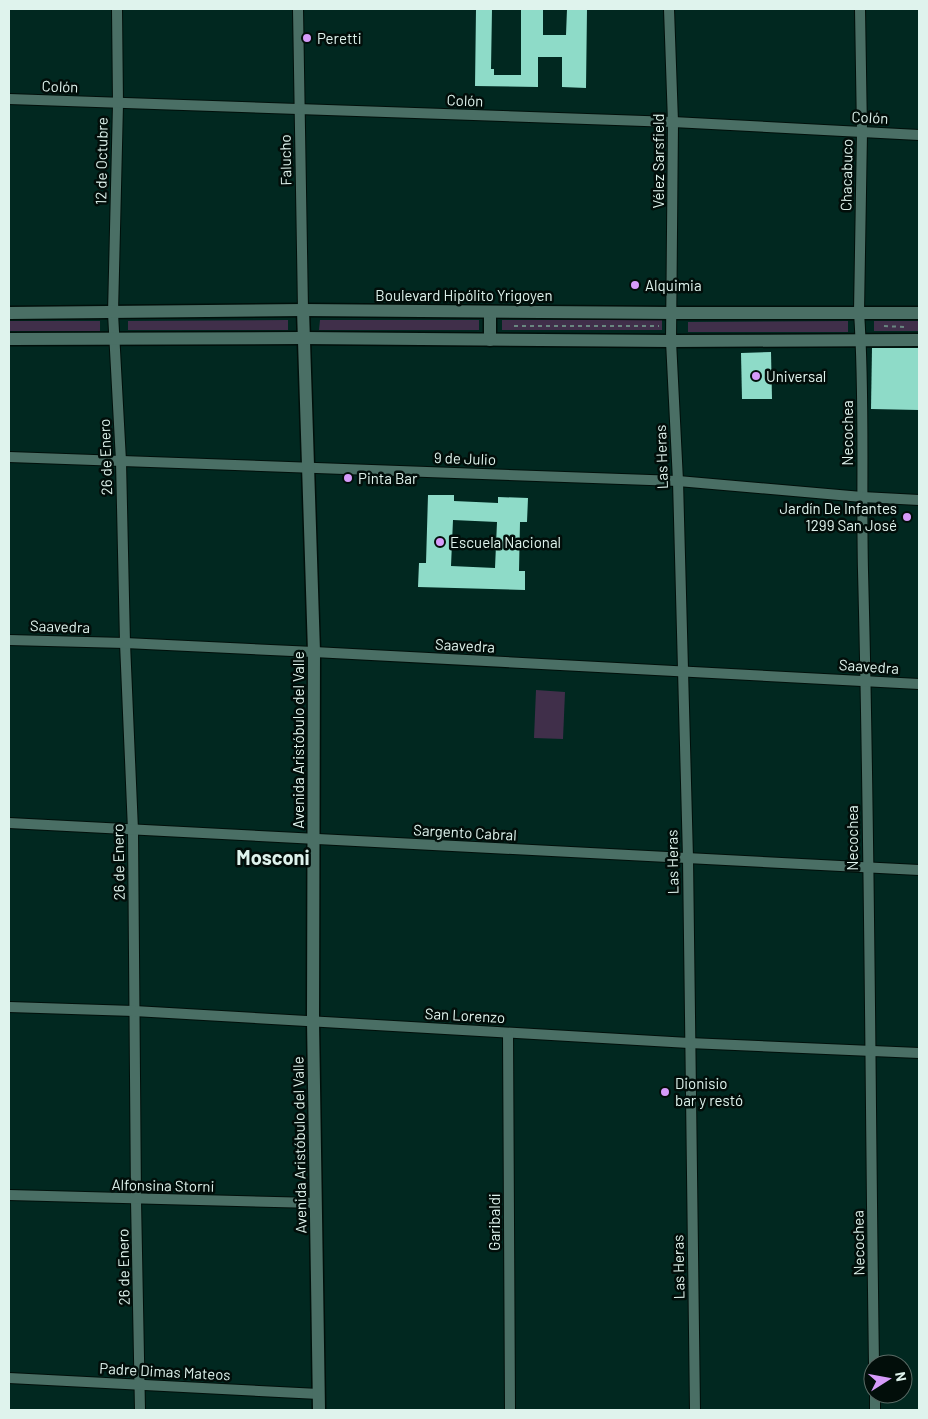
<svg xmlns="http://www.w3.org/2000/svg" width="928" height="1419" font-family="Barlow,sans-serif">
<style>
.green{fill:#402f4a}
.building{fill:#8edbc8;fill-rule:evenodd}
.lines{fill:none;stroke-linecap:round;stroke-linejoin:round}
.street-casing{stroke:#000f0a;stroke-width:12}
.secondary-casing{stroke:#000f0a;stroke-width:15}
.path{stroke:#698780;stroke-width:2;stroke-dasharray:4 4;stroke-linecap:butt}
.street{stroke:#4a6f65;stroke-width:10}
.secondary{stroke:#4a6f65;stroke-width:12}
.poi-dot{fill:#d69bfa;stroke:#020e0a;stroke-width:2}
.labels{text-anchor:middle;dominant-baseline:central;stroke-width:5;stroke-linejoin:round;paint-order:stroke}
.poi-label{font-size:15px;fill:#dff3ed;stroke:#020e0a;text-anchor:start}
.street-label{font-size:15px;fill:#dff3ed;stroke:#020e0a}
.district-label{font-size:20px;font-weight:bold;fill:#dff3ed;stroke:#020e0a}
</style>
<rect width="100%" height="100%" fill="#012820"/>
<g class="green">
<path d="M288,320V330H128V321Z"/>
<path d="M320,320H479V330H319Z"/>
<rect x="502" y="320" width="160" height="10"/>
<rect x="9" y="321" width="91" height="10"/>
<path d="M848,321V332H688V322Z"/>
<rect x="874" y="321" width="45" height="10"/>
<path d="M536,690L565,692L563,739L534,738Z"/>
</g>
<g class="building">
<path d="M476,9H492L491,69H494V75H521V9H543V35H566L567,9H587L586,88L562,87V57H538V87L475,86Z"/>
<path d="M872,348H919V410L871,409Z"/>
<path d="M771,352L772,399H742L741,353Z"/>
<path d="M428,495H454V501L498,503V497L528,498L527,522H520L519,571H525V590L418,587L419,563H426ZM453,520L497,522L495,568L451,566Z"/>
</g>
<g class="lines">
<defs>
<g id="street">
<path d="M117,9L118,104L113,313L121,461L125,643L133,830L136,1200L140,1410"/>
<path d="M298,9L303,310"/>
<path d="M669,9L673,122L671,341L678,481L688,858L695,1410"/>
<path d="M860,9L862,132L859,312C865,398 861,484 863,571C870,835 870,1100 874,1364"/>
<path d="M9,99L673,122L919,135"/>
<path d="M9,457L678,481L862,497L919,500"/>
<path d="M9,640L125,643L314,652L919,684"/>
<path d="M9,823L919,870"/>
<path d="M9,1007L134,1011L689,1043L919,1053"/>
<path d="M508,1033L510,1410"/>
<path d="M9,1195L316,1203"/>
<path d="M9,1378L319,1394"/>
<path d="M875,1394V1410"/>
</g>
<g id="secondary">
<path d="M303,310L314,652L313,1021L319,1410"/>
<path d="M490,312V340"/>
<path d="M9,313L303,310L672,313H919"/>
<path d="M9,339L303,338L671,341L919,340"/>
</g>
</defs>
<use href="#street" class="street-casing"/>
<use href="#secondary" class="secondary-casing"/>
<g class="path">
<path d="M514,326H659"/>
<path d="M884,326L904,327"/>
</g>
<use href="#street" class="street"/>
<use href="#secondary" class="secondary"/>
</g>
<g class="poi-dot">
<circle cx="307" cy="38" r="5"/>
<circle cx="635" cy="285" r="5"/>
<circle cx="756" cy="376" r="5"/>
<circle cx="348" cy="478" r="5"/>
<circle cx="907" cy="517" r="5"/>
<circle cx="440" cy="542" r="5"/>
<circle cx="665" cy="1092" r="5"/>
</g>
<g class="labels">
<g class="poi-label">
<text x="317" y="38">Peretti</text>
<text x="645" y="285">Alquimia</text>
<text x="766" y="376">Universal</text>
<text x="358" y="478">Pinta Bar</text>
<text x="897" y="508" text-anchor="end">Jardín De Infantes<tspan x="897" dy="17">1299 San José</tspan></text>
<text x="450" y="542">Escuela Nacional</text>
<text x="675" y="1083">Dionisio<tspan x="675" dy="17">bar y restó</tspan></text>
</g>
<g class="street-label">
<text transform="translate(60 86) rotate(2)">Colón</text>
<text transform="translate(465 100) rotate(2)">Colón</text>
<text transform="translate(870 117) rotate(3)">Colón</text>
<text transform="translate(285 160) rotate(-91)">Falucho</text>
<text transform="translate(101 161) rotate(-89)">12 de Octubre</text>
<text transform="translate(658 161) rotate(-90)">Vélez Sarsfield</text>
<text transform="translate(846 175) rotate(-89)">Chacabuco</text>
<text x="464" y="295">Boulevard Hipólito Yrigoyen</text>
<text transform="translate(847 433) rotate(-90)">Necochea</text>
<text transform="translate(105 457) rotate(-92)">26 de Enero</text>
<text transform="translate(661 457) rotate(-92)">Las Heras</text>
<text transform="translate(465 458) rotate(2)">9 de Julio</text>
<text transform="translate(60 626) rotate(2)">Saavedra</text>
<text transform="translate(465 645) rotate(3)">Saavedra</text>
<text transform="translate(869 666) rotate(4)">Saavedra</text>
<text transform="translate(298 740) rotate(-90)">Avenida Aristóbulo del Valle</text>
<text transform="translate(465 832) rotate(3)">Sargento Cabral</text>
<text transform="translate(852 838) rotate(-90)">Necochea</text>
<text transform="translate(118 862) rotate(-91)">26 de Enero</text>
<text transform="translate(672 862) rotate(-91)">Las Heras</text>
<text transform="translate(465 1015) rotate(3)">San Lorenzo</text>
<text transform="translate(299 1145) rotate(-91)">Avenida Aristóbulo del Valle</text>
<text transform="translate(163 1185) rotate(1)">Alfonsina Storni</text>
<text transform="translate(494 1222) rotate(-90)">Garibaldi</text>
<text transform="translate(858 1243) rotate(-91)">Necochea</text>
<text transform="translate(123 1267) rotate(-91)">26 de Enero</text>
<text transform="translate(678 1267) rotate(-91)">Las Heras</text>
<text transform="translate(165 1371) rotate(3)">Padre Dimas Mateos</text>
</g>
<g class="district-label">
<text x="273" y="857">Mosconi</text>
</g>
</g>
<rect width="928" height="1419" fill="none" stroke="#dff3ed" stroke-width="20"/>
<g transform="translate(888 1379) rotate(79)"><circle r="24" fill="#020e0a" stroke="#5a6a65"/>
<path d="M0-4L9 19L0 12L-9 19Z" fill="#d69bfa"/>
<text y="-8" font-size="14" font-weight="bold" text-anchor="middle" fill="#dff3ed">N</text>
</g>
</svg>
